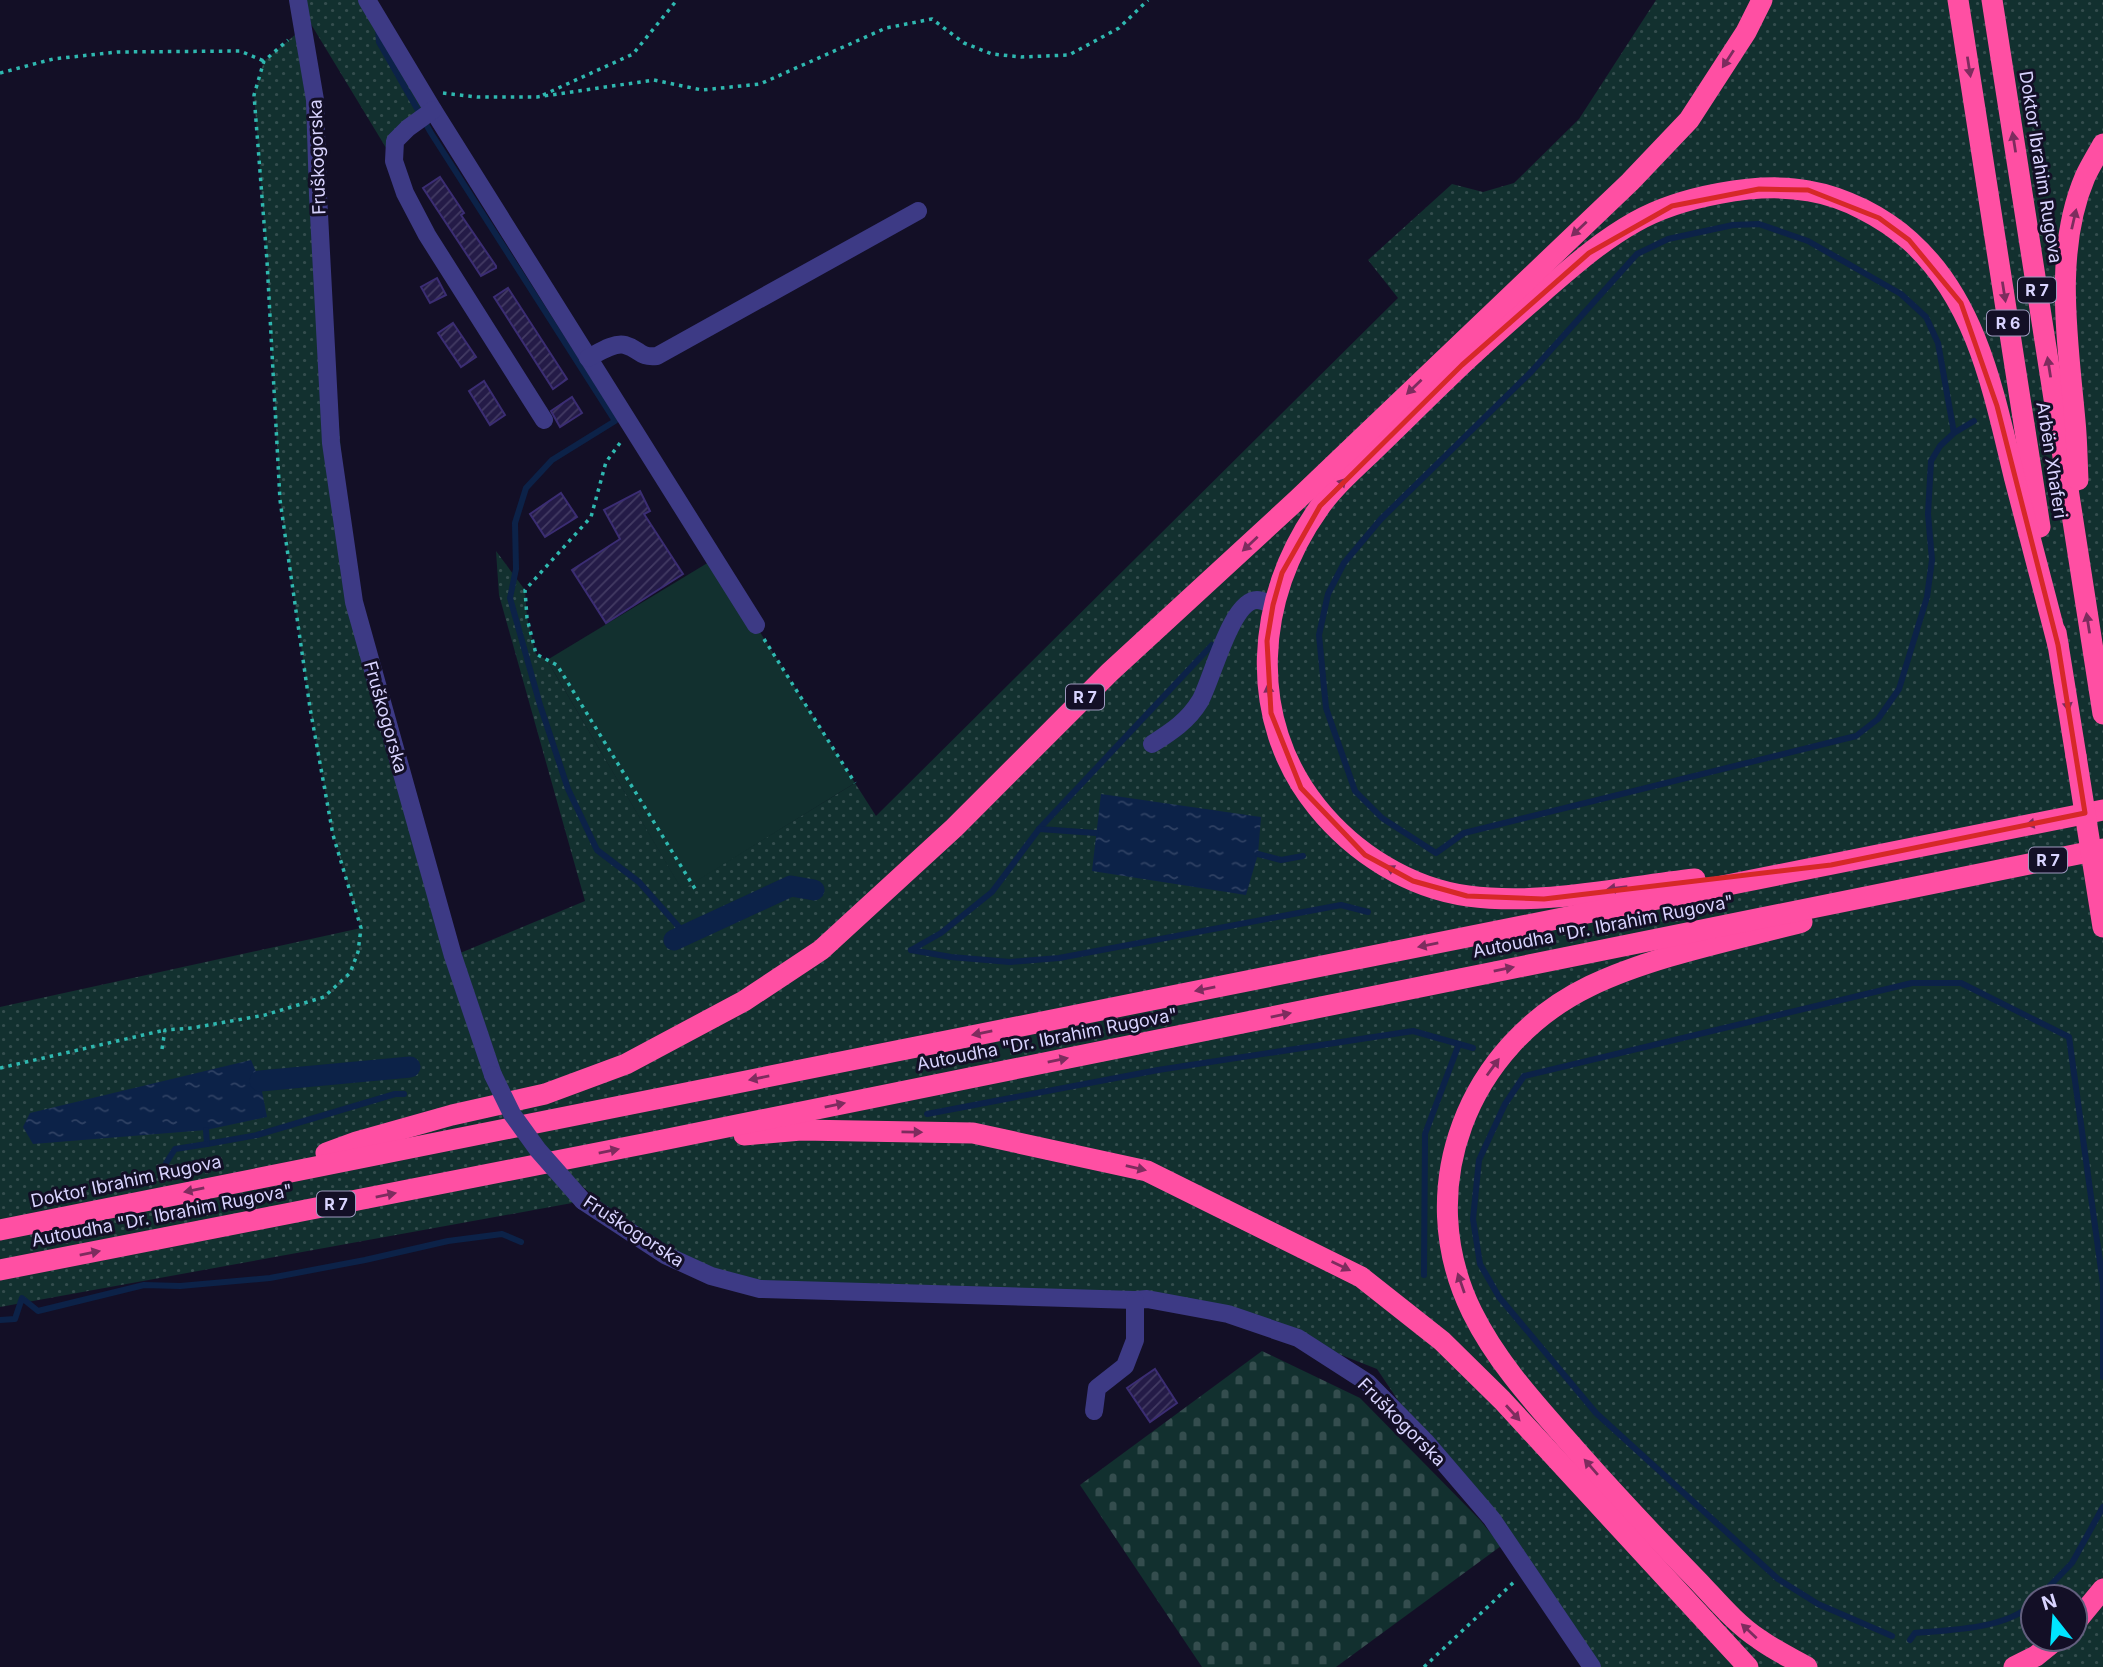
<svg xmlns="http://www.w3.org/2000/svg" width="2103" height="1667" font-family="Inter,sans-serif">
<style>
.grass{fill:url(#grass-dots);fill-rule:evenodd}
.cemetery{fill:url(#cemetery-stones)}
.green{fill:#12302f}
.water{fill:url(#water-ripples)}
.lines{fill:none;stroke-linecap:round;stroke-linejoin:round}
.stream{stroke:#0c2248;stroke-width:6}
.canal{stroke:#0c2248;stroke-width:21}
.building{fill:url(#building-hatch);stroke:#3b2d73;stroke-width:2}
.path{stroke:#2fb8b0;stroke-width:3.5;stroke-dasharray:3.5 5;stroke-linecap:butt}
.minor{stroke:#3d3a85;stroke-width:18}
.highway{stroke:#ff4fa3;stroke-width:21}
.minor-bridge{stroke:#3d3a85;stroke-width:18}
.highway-bridge{stroke:#ff4fa3;stroke-width:21}
.oneway{fill:#7d2c5e}
.marked{fill:none;stroke:#d62828;stroke-width:5;stroke-linejoin:round}
.labels{text-anchor:middle;dominant-baseline:central;stroke-width:6;stroke-linejoin:round;paint-order:stroke}
.shield{fill:#130f26;stroke:#9e99be;stroke-width:2}
.shield-label{font-size:16px;font-weight:bold;fill:#d9d4ff}
.street-label{font-size:18px;fill:#d9d4ff;stroke:#130f26}
</style>
<defs>
<pattern id="grass-dots" width="8" height="8" patternUnits="userSpaceOnUse" patternTransform="scale(1.75)"><rect width="8" height="8" fill="#12302f"/><path d="M2 2h.1M6 6h.1" fill="none" stroke="#344d4e" stroke-width="1.8" stroke-linecap="round"/></pattern>
<pattern id="cemetery-stones" width="16" height="16" patternUnits="userSpaceOnUse" patternTransform="scale(1.75)"><rect width="16" height="16" fill="#12302f"/><path d="M2 7V4a2 2 0 0 1 4 0v3zM10 15v-3a2 2 0 0 1 4 0v3z" fill="#344d4e"/></pattern>
<pattern id="water-ripples" width="26" height="14" patternUnits="userSpaceOnUse" patternTransform="scale(1.75)"><rect width="26" height="14" fill="#0c2248"/><path d="M2 4q2-2 4 0t4 0M15 11q2-2 4 0t4 0" fill="none" stroke="#2f4163"/></pattern>
<pattern id="building-hatch" width="6" height="6" patternUnits="userSpaceOnUse" patternTransform="scale(1.75)"><rect width="6" height="6" fill="#241b47"/><path d="M-1 1l2-2M0 6l6-6M5 7l2-2" fill="none" stroke="#433b63"/></pattern>
</defs>
<rect width="100%" height="100%" fill="#130f26"/>
<g class="grass">
<path d="M298,0H367L433,110L408,128L394,161L300,6Z"/>
<path d="M1656,0H2103V1667H1593L1426,1442L1377,1369L1298,1338L1229,1307L760,1289L665,1255L543,1154L583,1201L0,1307V1007L361,928L333,835L310,708L280,500L267,261L254,95L264,61L296,34L305,32L354,602L453,956L585,901L499,595L496,551L525,590L527,618L536,654L547,660L682,889L855,783L876,816L1398,298L1368,260L1452,184L1483,192L1514,183L1579,119ZM2033,1597H2075V1639H2033Z"/>
</g>
<path class="cemetery" d="M1262,1351L1360,1398L1480,1520L1501,1546L1336,1667H1202L1080,1485Z"/>
<path class="green" d="M714,559L855,783L682,890L547,660Z"/>
<g class="water">
<path d="M1101,794L1261,817L1258,854L1246,895L1092,871Z"/>
<path d="M251,1060L260,1081L267,1117L206,1130L33,1144L23,1127L30,1113Z"/>
</g>
<g class="lines">
<g class="stream">
<path d="M378,28L379,42L431,133L615,421L552,460L526,488L515,523L516,569L510,598L540,705L568,789L597,850L639,882L686,935"/>
<path d="M1954,433L1938,343L1926,317L1901,294L1808,241L1759,224L1733,225L1668,239L1637,254L1531,372L1381,519L1344,563L1328,594L1319,635L1326,708L1355,791L1382,818L1436,853L1464,833L1856,736L1878,719L1899,689L1927,597L1932,560L1928,514L1931,461L1940,446L1954,433L1974,421"/>
<path d="M1039,829L1212,645"/>
<path d="M1258,854L1281,860L1303,856"/>
<path d="M911,950L951,957L1010,962L1059,958L1341,905L1368,912"/>
<path d="M911,950L941,933L992,892L1039,829L1096,833"/>
<path d="M927,1114L1158,1070L1413,1031L1473,1048"/>
<path d="M206,1130L207,1144L257,1135L395,1094H404"/>
<path d="M166,1163L175,1149L207,1144"/>
<path d="M1424,1275L1425,1134L1459,1044"/>
<path d="M0,1320L15,1319L22,1298L38,1311L144,1285L180,1286L270,1278L365,1260L448,1241L502,1234L521,1242"/>
<path d="M2039,1597L2072,1563L2103,1507"/>
<path d="M1892,1636L1818,1604L1778,1579L1596,1413L1499,1297L1480,1264L1473,1219L1479,1160L1505,1104L1524,1076L1912,983H1961L2069,1037L2103,1284V1377"/>
<path d="M1910,1640L1915,1633C1950,1630 2007,1629 2033,1603"/>
</g>
<g class="canal">
<path d="M674,940L791,886L814,890"/>
<path d="M260,1081L410,1067"/>
</g>
</g>
<g class="building">
<path d="M440,177L464,213L461,215L496,266V268L481,276L423,188Z"/>
<path d="M437,278L446,295L430,303L421,287Z"/>
<path d="M508,288L567,379L553,389L494,297Z"/>
<path d="M453,323L476,357L461,367L438,333Z"/>
<path d="M484,381L505,415L490,425L469,391Z"/>
<path d="M572,397L582,413L560,427L551,411Z"/>
<path d="M640,491L650,511L644,514L683,574L606,623L572,570L620,539L604,510Z"/>
<path d="M561,493L577,517L545,537L530,514Z"/>
<path d="M1155,1369L1177,1403L1150,1422L1127,1388Z"/>
</g>
<g class="lines">
<g class="path">
<path d="M0,73L53,59L117,52L240,51L264,61"/>
<path d="M443,93L477,97H537L654,80L702,90L760,84L886,28L932,19L964,43L992,54L1021,57L1069,55L1119,28L1148,0"/>
<path d="M543,95L633,54L677,0"/>
<path d="M620,443L606,462L591,517L525,590L527,618L536,654L557,665L697,892"/>
<path d="M764,639L855,783"/>
<path d="M162,1049L165,1030L192,1028L265,1015L324,997L350,973L358,952L361,928L333,835L310,708L280,500L267,261L254,95L264,61L288,40"/>
<path d="M0,1068L165,1030"/>
<path d="M1424,1667L1514,1582"/>
</g>
<g class="minor">
<path d="M298,0L315,100L318,195L331,443L354,602L453,956L493,1075"/>
<path d="M367,0L433,110L756,625"/>
<path d="M433,110L408,128L395,141L394,161L405,193L427,235L544,420"/>
<path d="M588,358C598,353 614,342 625,345C640,349 639,358 657,356L918,211"/>
<path d="M1152,744C1171,732 1188,721 1200,701C1212,680 1231,600 1257,600C1262,600 1268,603 1273,605"/>
<path d="M583,1201L665,1255L711,1276L760,1289L1135,1300L1147,1299L1228,1314L1298,1338L1368,1383L1426,1442L1492,1519L1592,1667"/>
<path d="M1094,1411L1097,1388L1125,1366L1135,1340V1300"/>
</g>
<g class="highway">
<path d="M1958,0L2040,527"/>
<path d="M1992,0L2103,714"/>
<path d="M2078,480C2077,460 2077,440 2075,421C2068,342 2053,252 2085,177C2090,166 2097,155 2103,144"/>
<path d="M2056,632L2076,756"/>
<path d="M1695,879C1621,887 1543,906 1468,896C1409,888 1354,853 1317,807C1246,719 1255,597 1319,508C1333,488 1353,470 1371,453C1396,429 1421,404 1446,380C1477,349 1511,320 1544,291C1573,266 1601,241 1635,222C1679,197 1758,181 1809,191C1845,197 1883,217 1910,241C1978,302 1994,395 2015,480C2029,535 2044,590 2058,645"/>
<path d="M1802,922C1734,940 1652,956 1590,986C1468,1045 1411,1188 1472,1312C1499,1367 1542,1411 1582,1457C1620,1500 1659,1541 1699,1582C1717,1601 1737,1625 1759,1639C1774,1650 1791,1658 1807,1667"/>
<path d="M744,1135L801,1130L973,1133L1147,1171L1361,1277L1442,1341L1502,1400L1748,1667"/>
<path d="M326,1153L356,1142L452,1115L545,1094L626,1064L744,1001L821,950L954,828L1110,672L1298,499L1630,182L1689,120L1746,32L1762,0"/>
<path d="M0,1230L2103,810"/>
<path d="M0,1270L648,1143L2103,849"/>
<path d="M2075,1623L2103,1589"/>
<path d="M2014,1667L2036,1656L2057,1639"/>
</g>
<path class="minor-bridge" d="M493,1075L512,1114L538,1150L583,1201"/>
<path class="highway-bridge" d="M2076,756L2103,927"/>
</g>
<defs><path id="oneway-solid" d="M-6-.8H1V-3.2L6.5 0L1 3.2V.8H-6Z" transform="scale(1.75)"/></defs>
<g class="oneway">
<use href="#oneway-solid" transform="translate(1728 59) rotate(123)"/>
<use href="#oneway-solid" transform="translate(1969 67) rotate(81)"/>
<use href="#oneway-solid" transform="translate(2014 142) rotate(-99)"/>
<use href="#oneway-solid" transform="translate(2074 219) rotate(-77)"/>
<use href="#oneway-solid" transform="translate(1579 229) rotate(137)"/>
<use href="#oneway-solid" transform="translate(2004 292) rotate(81)"/>
<use href="#oneway-solid" transform="translate(2049 367) rotate(-99)"/>
<use href="#oneway-solid" transform="translate(1414 387) rotate(136)"/>
<use href="#oneway-solid" transform="translate(1339 486) rotate(-47)"/>
<use href="#oneway-solid" transform="translate(1250 544) rotate(137)"/>
<use href="#oneway-solid" transform="translate(2088 623) rotate(-99)"/>
<use href="#oneway-solid" transform="translate(1269 694) rotate(-96)"/>
<use href="#oneway-solid" transform="translate(2067 701) rotate(81)"/>
<use href="#oneway-solid" transform="translate(2036 823) rotate(169)"/>
<use href="#oneway-solid" transform="translate(1395 871) rotate(-151)"/>
<use href="#oneway-solid" transform="translate(1617 888) rotate(172)"/>
<use href="#oneway-solid" transform="translate(1428 945) rotate(169)"/>
<use href="#oneway-solid" transform="translate(1504 969) rotate(-11)"/>
<use href="#oneway-solid" transform="translate(1205 989) rotate(169)"/>
<use href="#oneway-solid" transform="translate(1281 1015) rotate(-11)"/>
<use href="#oneway-solid" transform="translate(982 1033) rotate(169)"/>
<use href="#oneway-solid" transform="translate(1058 1060) rotate(-11)"/>
<use href="#oneway-solid" transform="translate(1493 1067) rotate(-54)"/>
<use href="#oneway-solid" transform="translate(759 1078) rotate(169)"/>
<use href="#oneway-solid" transform="translate(835 1105) rotate(-11)"/>
<use href="#oneway-solid" transform="translate(912 1132) rotate(1)"/>
<use href="#oneway-solid" transform="translate(609 1151) rotate(-11)"/>
<use href="#oneway-solid" transform="translate(1136 1168) rotate(13)"/>
<use href="#oneway-solid" transform="translate(194 1190) rotate(168)"/>
<use href="#oneway-solid" transform="translate(386 1195) rotate(-11)"/>
<use href="#oneway-solid" transform="translate(90 1253) rotate(-11)"/>
<use href="#oneway-solid" transform="translate(1341 1266) rotate(26)"/>
<use href="#oneway-solid" transform="translate(1461 1283) rotate(-109)"/>
<use href="#oneway-solid" transform="translate(1513 1413) rotate(48)"/>
<use href="#oneway-solid" transform="translate(1591 1467) rotate(-131)"/>
<use href="#oneway-solid" transform="translate(1749 1631) rotate(-137)"/>
</g>
<path class="marked" d="M1759,189L1808,190L1879,218L1909,240L1961,303L1997,406L2058,645L2085,813L1831,865L1544,899L1467,896L1413,881L1365,855L1301,788L1271,713L1267,641L1273,605L1282,573L1320,506L1462,365L1589,253L1672,206Z"/>
<g class="labels">
<g class="shield">
<rect x="2018" y="277.5" width="38" height="25" rx="5"/>
<rect x="1987" y="310.5" width="42" height="25" rx="5"/>
<rect x="1066" y="684.5" width="38" height="25" rx="5"/>
<rect x="2029" y="847.5" width="38" height="25" rx="5"/>
<rect x="317" y="1191.5" width="38" height="25" rx="5"/>
</g>
<g class="shield-label">
<text x="2037" y="290">R 7</text>
<text x="2008" y="323">R 6</text>
<text x="1085" y="697">R 7</text>
<text x="2048" y="860">R 7</text>
<text x="336" y="1204">R 7</text>
</g>
<g class="street-label">
<text transform="translate(317 157) rotate(-92)">Fruškogorska</text>
<text transform="translate(2041 167) rotate(81)">Doktor Ibrahim Rugova</text>
<text transform="translate(2052 460) rotate(81)">Arbën Xhaferi</text>
<text transform="translate(386 717) rotate(74)">Fruškogorska</text>
<text transform="translate(1603 926) rotate(-11)">Autoudha "Dr. Ibrahim Rugova"</text>
<text transform="translate(1047 1039) rotate(-11)">Autoudha "Dr. Ibrahim Rugova"</text>
<text transform="translate(126 1181) rotate(-12)">Doktor Ibrahim Rugova</text>
<text transform="translate(162 1215) rotate(-11)">Autoudha "Dr. Ibrahim Rugova"</text>
<text transform="translate(634 1231) rotate(33)">Fruškogorska</text>
<text transform="translate(1402 1422) rotate(45)">Fruškogorska</text>
</g>
</g>
<g transform="translate(2054 1618) rotate(343)"><circle r="33" fill="#130f26" stroke="#625e7d" stroke-width="2"/>
<path d="M0-5L12 26L0 18L-12 26Z" fill="#00e5ff"/>
<text y="-10" font-size="19" font-weight="bold" text-anchor="middle" fill="#d9d4ff">N</text>
</g>
</svg>
